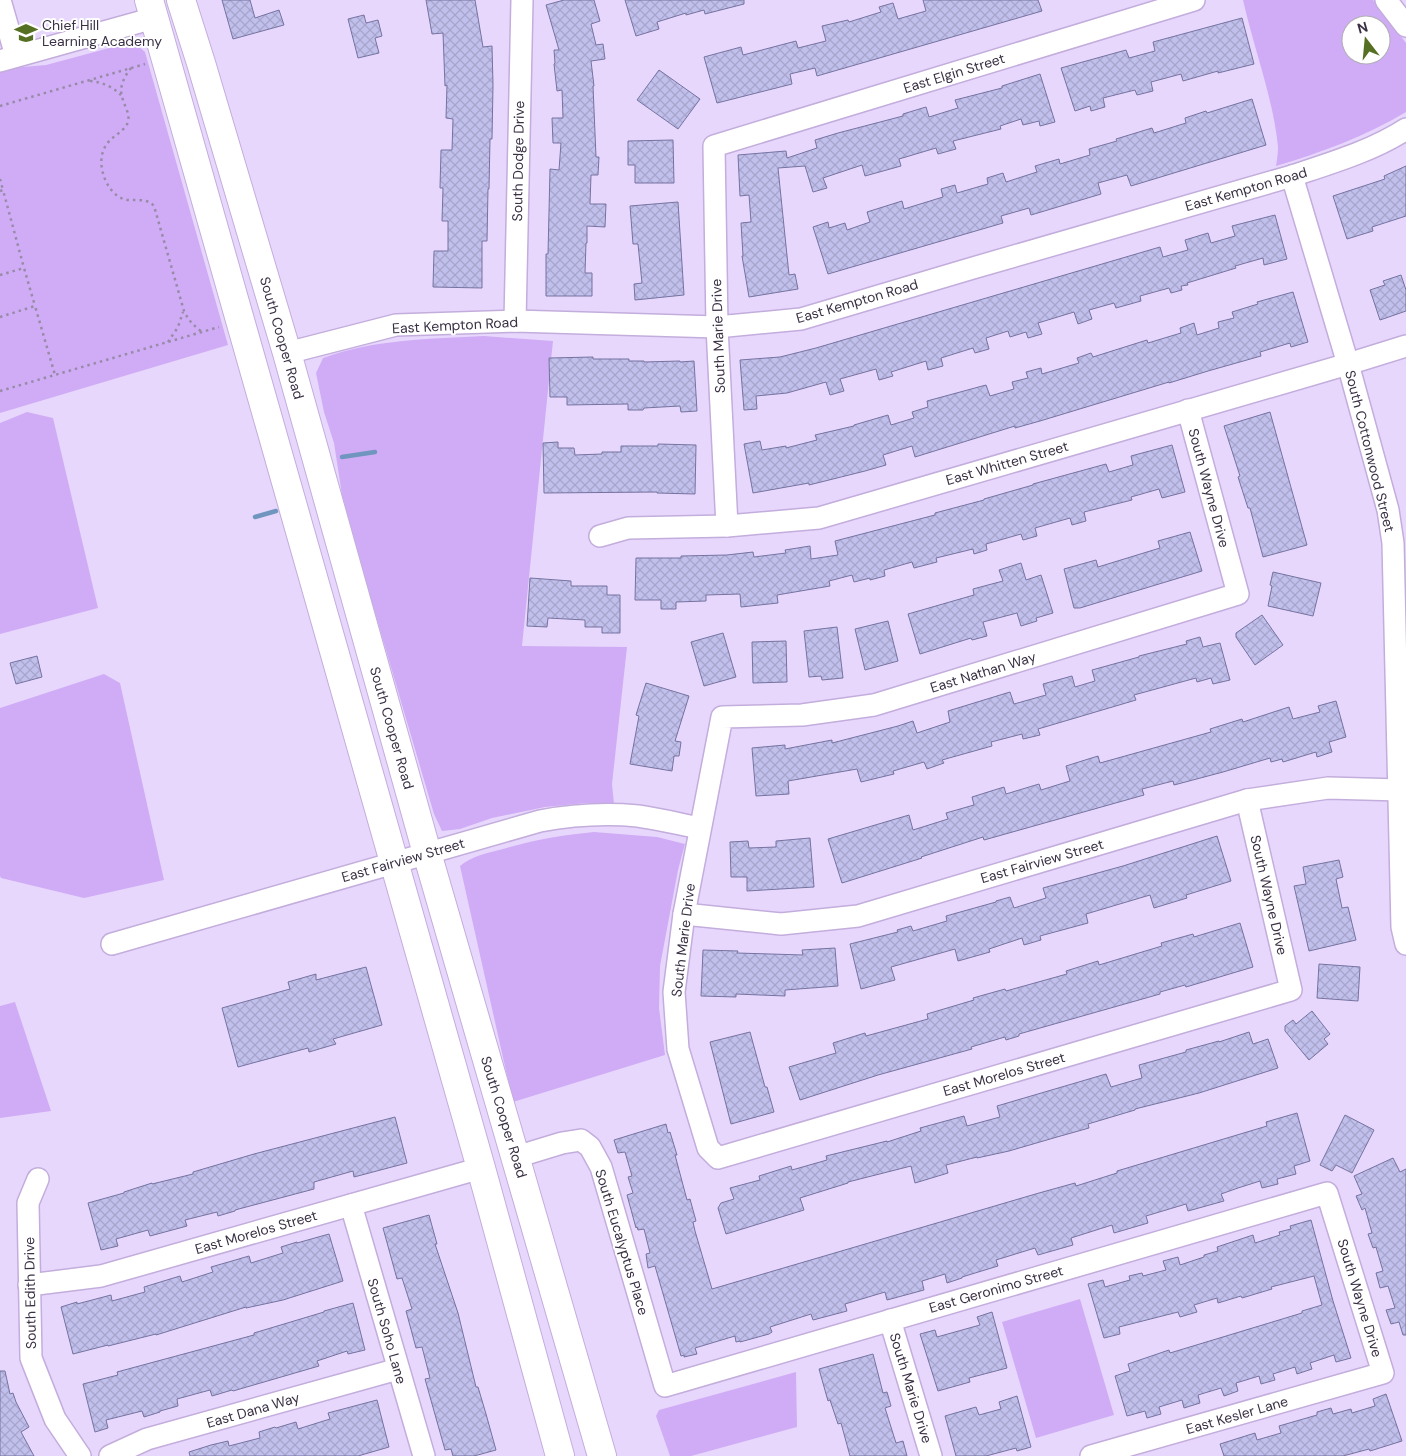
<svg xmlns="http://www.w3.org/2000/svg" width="1406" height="1456" font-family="'DM Sans',sans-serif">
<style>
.green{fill:#cfacf5;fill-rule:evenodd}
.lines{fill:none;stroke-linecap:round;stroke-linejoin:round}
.stream{stroke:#7096bf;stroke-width:4.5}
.building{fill:url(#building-cross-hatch);stroke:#7573a0}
.minor-casing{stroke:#c3addc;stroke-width:24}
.major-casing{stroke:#c3addc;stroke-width:30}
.path{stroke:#988ba8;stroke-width:2.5;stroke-dasharray:2.5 4;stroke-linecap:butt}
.minor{stroke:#fff;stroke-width:21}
.major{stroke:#fff;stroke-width:28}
.labels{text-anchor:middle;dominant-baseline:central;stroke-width:4;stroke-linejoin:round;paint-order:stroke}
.poi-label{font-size:14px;fill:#3a3144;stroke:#fff;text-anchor:start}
.street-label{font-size:14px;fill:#3a3144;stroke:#fff}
</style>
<defs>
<pattern id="building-cross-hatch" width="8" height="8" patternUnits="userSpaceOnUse" patternTransform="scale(1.25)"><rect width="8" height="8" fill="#c1c0ed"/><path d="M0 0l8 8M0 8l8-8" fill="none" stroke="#a7a5cc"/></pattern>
</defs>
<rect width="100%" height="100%" fill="#e8d7fd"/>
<g class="green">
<path d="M1243,0H1373L1406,43V112C1366,136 1320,153 1276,166C1277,160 1278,153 1278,147C1273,97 1254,49 1243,0ZM1351,25H1381V55H1351Z"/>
<path d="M128,43L138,46L145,52L228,345L0,413V69L46,65Z"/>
<path d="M484,336L553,341L522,646L627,647L612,784L614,804L586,803L545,807L492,818L460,829L442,831L434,814L366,582L342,495L334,443L324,412L316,373L323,358C374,339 431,339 484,336Z"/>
<path d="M27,412L53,418L98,608L0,634V423Z"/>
<path d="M104,674L120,683L164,880L84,898L1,878L0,876V708Z"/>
<path d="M594,832L657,837L685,844L678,870L660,966L659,1008L665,1055L513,1102L460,866C472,856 487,853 503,849C534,840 562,835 594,832Z"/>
<path d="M15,1002L51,1111L0,1118V1006Z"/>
<path d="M1080,1299L1114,1415L1036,1438L1002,1322Z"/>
<path d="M796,1372L797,1427L691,1456H670L656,1416L659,1410Z"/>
</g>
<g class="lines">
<g class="stream">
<path d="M342,457L375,452"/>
<path d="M255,517L276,511"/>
</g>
</g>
<g class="building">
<path d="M222,0H250L255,18L279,10L284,25L233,39Z"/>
<path d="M426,0H475L483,47L492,46L493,85L492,139H490L489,189H488L487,241H482V288L433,287L434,251H448V221H442L443,188H440L441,150H452L453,119L446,118L447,85L445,86L443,33L432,34Z"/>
<path d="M564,0H594L600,21L591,24L596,45L603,44L605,59L591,61L594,86H593L596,157H599L598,175H591L590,204H606L605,227L587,226V243H586L585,273H592V296H546V254H548L550,169L559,170L561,143H553L552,118H563L562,90L557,91L554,64L555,63L554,50H559L546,5Z"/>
<path d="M625,0H744V4L705,14L704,10L686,15V13L657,22L659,29L636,36Z"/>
<path d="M923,0H1038L1042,11L817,76L815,68L790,74L792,84L717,103L704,57L741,47L743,55L796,41L798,48L826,41L822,26L848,20L849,22L881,12L879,7L893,3L898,19L926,11Z"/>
<path d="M364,15L366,23L378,20L382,36L375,38L379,53L358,58L348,19Z"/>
<path d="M1242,18L1254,64L1218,73V71L1183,81L1181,74L1151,82L1153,91L1137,95L1135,90L1103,98L1105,107L1091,111L1090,106L1075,111L1061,68L1126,50L1129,58L1155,51L1153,42Z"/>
<path d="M659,70L700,99L678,129L637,100Z"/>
<path d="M1040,74L1055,122L1040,126L1039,121L1023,125L1021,119L1000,126L1001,129L953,141L956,149L938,154L936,148L899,159L901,166L865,176L862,165L823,178L827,188L813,192L805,166L778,168L789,275L795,274L798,289L749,297L742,256H743L741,223L751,222L749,195L740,196L738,155L786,151L787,158L817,148L815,140L838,133L903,116V114L926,107L929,117L958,108L955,100L1002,88V86Z"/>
<path d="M1252,99L1266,145L1131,186L1127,175L1098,183L1101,194L1031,215L1029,208L1001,216L1003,223L828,274L813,227L828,222L829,228L845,223L847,230L870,222L867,212L902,201L904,209L943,197L941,189L955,185L957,193L988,184L987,178L1003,173L1006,182L1037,172L1035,166L1059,159L1060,164L1090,155L1089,149L1117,141L1116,139L1152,128L1154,133L1186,123L1185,118L1206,111L1207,113Z"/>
<path d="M673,140L674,183H635V165H628V141Z"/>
<path d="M1406,166V216L1372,227L1373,231L1347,239L1333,196L1385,179L1384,176Z"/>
<path d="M678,202L684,295L635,300L634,284L642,283L638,244H633L630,206Z"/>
<path d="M1275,215L1287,259L1264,265L1263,258L1235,266L1236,268L1187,283L1188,285L1181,286L1182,290L1171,293L1169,288L1140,296L1141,301L1116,308L1114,303L1089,310L1092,319L1078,324L1074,312L1038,323L1042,334L1028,338L1026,332L1010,337L1008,331L986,338L989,349L975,353L973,348L941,358L943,366L928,370L926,361L891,372L893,376L879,380L876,369L840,379L844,391L830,395L826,382L787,393L756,396L757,409L744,410L740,360L780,357L816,348L1160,247L1163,257L1188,250L1185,240L1208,233L1211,243L1235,236L1232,226Z"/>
<path d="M1401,275L1406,290V311L1380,320L1370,290L1385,285L1383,281Z"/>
<path d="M1293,292L1308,342L1291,347L1290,343L1260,352L1261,356L1208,371L1169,383V382L1040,421L1015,428V426L915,457L912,446L883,455L886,465L865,471L809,485V483L753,493L744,444L760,441L762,450L786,446V448L817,440L815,435L854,426V425L888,415L891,425L914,418L912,412L928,407L927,401L986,385L990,396L1014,389L1012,382L1028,378L1026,372L1041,368L1042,374L1079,363L1077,358L1091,353L1093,357L1147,340L1148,343L1181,333L1180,328L1194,323L1197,335L1219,328L1218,322L1234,318L1232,312L1258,304L1257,302Z"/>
<path d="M593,357V359H629V361H644V362L680,361V362L694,361L697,411L681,412L680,406L644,408L643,410H628V404L567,405V397H550L549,358Z"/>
<path d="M1270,412L1307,545L1263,557L1250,508H1248L1238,477L1240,476L1224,426Z"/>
<path d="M558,442V448H574L575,455L602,454V452H621V446H658V444L696,445L695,494L657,493V492L544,493L543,443Z"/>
<path d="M1172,445L1185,492L1162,498L1159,489L1131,497L1132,500L1084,512L1086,521L1072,525L1070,518L1035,528L1037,536L1023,540L1021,534L986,544L987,550L974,554L973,549L936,558L937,562L914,568L912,562L884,570L885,576L870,580V578L854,582L852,575L829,581L830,586L777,595L778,603L741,607L740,594L706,595V601L676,602V609H661V600H635L636,558H681V556L727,555L753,552L754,557L786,553L785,550L810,546L811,559L838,555L835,541L935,515V513L984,500V499L1033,485V484L1106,464L1109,472L1133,465L1131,456Z"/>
<path d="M1190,532L1202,571L1116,597L1080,608H1074L1064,569L1096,560L1098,567L1160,548L1158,541Z"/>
<path d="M1021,563L1026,580L1041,575L1053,613L1036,618L1037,621L1021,626L1017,613L983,622L987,636L972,640L971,638L920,654L908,614L974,595L973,589L1003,581L999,570Z"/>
<path d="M1273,572L1321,583L1313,616L1268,606L1272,586L1270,585Z"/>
<path d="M530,578L571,581V586H607V595H620V633H602V627H585V620L548,618L547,627L527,626Z"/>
<path d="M1262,615L1283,645L1255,665L1236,637V633Z"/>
<path d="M888,621L898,661L865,670L855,629Z"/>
<path d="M837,627L843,678L822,680L821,676L809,677L804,631Z"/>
<path d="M723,633L736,677L704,686L691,642Z"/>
<path d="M1200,637L1203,647L1220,643L1230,680L1213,684L1211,678L1197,682L1196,678L1134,695L1136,700L1038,729L1040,735L1023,739L1022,734L991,742L992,746L942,760L944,763L927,769L924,762L893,771L894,774L861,782L857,769L788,781L789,794L756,796L752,748L785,745V749L832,740V743L898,726L913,721L917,733L950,722L948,711L1010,692L1014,704L1046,695L1043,684L1072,676L1075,687L1095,681L1092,670L1139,657V656L1187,644L1186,641Z"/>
<path d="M786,641L787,682L753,683L752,642Z"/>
<path d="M37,656L42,677L16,684L10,663Z"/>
<path d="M646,683L689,696L675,741L681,742L679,756H674L672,771L630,764L639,716L636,715Z"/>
<path d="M1336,701L1346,737L1329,742L1332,752L1317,757L1316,752L1283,762L1282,759L1271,762L1270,758L1223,772L1174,785L1173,781L1142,789L1144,795L984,840L983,837L921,857L922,858L842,883L828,839L909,815L913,830L948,819L946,813L974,805L972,797L1004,787L1006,794L1039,784L1041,790L1070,781L1066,766L1098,756L1100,763L1211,732L1210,729L1242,719L1243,722L1289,707L1293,719L1320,712L1318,706Z"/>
<path d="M1217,836L1231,881L1186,895L1187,898L1154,908L1150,895L1086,914L1088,923L1040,936L1041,940L1024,945L1022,938L989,949L990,952L958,961L955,949L891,967L895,980L861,989L850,944L898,932L897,930L911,926L913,931L947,921L946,916L996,902V901L1010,897L1014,908L1046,898L1043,888L1123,866Z"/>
<path d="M810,838L814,887L747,891V877H731L730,842L748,841L749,848L776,847V841Z"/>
<path d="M1339,860L1343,877L1336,879L1342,908L1348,907L1356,940L1309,951L1294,886L1306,884L1303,867Z"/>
<path d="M1240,923L1253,967L1186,987L1185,985L1160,992V994L1019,1034V1036L1006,1040L1005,1037L971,1047L972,1049L878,1075L800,1100L789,1067L836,1053L833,1043L865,1033L866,1036L928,1019L927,1014L974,1000L973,998L1005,989L1006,991L1067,974L1066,971L1098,961L1099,965L1162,946L1161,943L1193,934L1194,937Z"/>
<path d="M835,948L838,986L785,990V996L736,994V997L701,996L703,950L738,951L737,953L803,955L802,950Z"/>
<path d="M1319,964L1360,967L1358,1001L1317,998Z"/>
<path d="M366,967L382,1025L333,1039L336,1044L309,1052L308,1048L238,1067L222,1008L290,989L288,982L316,974V980Z"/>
<path d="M1312,1011L1330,1034L1324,1039L1328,1044L1309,1060L1285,1031V1026L1293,1020L1296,1024Z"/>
<path d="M750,1032L765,1087H767L774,1112L731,1124L710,1042Z"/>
<path d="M1249,1032L1253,1044L1268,1039L1278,1068L1199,1093L1135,1109V1110L1088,1124L1089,1128L1057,1137L1009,1151L977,1158V1157L946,1165L948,1173L915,1183L911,1166L848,1182V1183L800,1198L804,1210L726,1234L718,1208L721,1203L734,1199L730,1188L760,1180L759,1176L791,1166L792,1170L827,1160L826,1156L887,1141V1142L921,1131L920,1128L964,1116L967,1126L1000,1117L997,1106L1106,1074L1111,1087L1142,1078L1139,1065L1186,1052V1050L1219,1041V1042Z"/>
<path d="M1297,1113L1310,1161L1294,1166L1296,1174L1277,1179L1278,1184L1262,1188L1260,1181L1238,1188L1221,1194L1224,1201L1188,1211L1186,1204L1146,1216L1148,1223L1114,1233L1112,1225L1071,1238L1073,1245L1038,1255L1035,1248L996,1260L998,1266L962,1277V1278L947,1283L945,1274L922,1281L924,1290L887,1300L885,1292L845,1304L847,1311L813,1320L811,1314L770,1327L772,1332L769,1334L740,1342V1341L736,1342L735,1336L695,1348L697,1354L684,1357V1355L681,1356L655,1266L648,1268L646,1254L650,1253L644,1229L638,1230L637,1227L636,1228L627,1195L633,1193L628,1177L632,1176L625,1152L618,1153L614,1140L666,1124L668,1133L670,1132L677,1155H675L687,1200L690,1199L696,1221L693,1222L695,1231L712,1289L1039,1193L1075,1183L1076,1186L1117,1173V1171L1267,1126L1266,1122Z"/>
<path d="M1345,1115L1374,1130L1352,1173L1336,1165L1332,1171L1320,1165Z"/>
<path d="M395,1117L407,1163L354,1177L353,1171L314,1182V1189L235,1210V1211L218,1216L217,1212L185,1220L187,1226L150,1236L148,1230L116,1239L118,1246L101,1250L88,1203L124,1193V1192L152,1183V1184L193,1174V1172L254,1154Z"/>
<path d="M1393,1158L1400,1172L1406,1169V1335H1403L1399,1322L1391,1324L1386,1310L1395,1308L1388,1286L1380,1288L1376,1273L1383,1271L1376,1247L1373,1248L1368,1234L1372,1233L1365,1208L1362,1210L1356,1196L1362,1194L1354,1176Z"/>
<path d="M429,1215L437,1244H435L458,1313L476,1387H478L486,1414L496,1450L474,1456H453L451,1449L445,1450L425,1379L430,1378L422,1347L416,1348L406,1311L412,1309L402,1278L397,1279L383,1228Z"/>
<path d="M1311,1220L1333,1301L1351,1358L1336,1362L1334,1355L1310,1363L1312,1369L1297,1374L1295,1367L1273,1374L1275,1380L1261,1384L1259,1376L1236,1383L1238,1391L1224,1396L1221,1388L1198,1395L1200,1403L1184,1408L1182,1400L1159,1407L1161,1414L1147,1418L1145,1411L1127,1416L1115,1376L1130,1371L1128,1364L1169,1350L1170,1353L1279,1320L1302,1313V1311L1322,1305L1314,1276L1271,1287L1272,1289L1242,1298L1241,1296L1218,1303L1217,1298L1194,1305L1197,1312L1180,1317L1178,1312L1119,1327L1120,1334L1104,1338L1088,1284L1103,1280L1105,1287L1130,1280L1129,1276L1142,1273L1143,1276L1166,1270L1163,1261L1178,1257L1180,1265L1204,1257V1255L1218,1251L1217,1247L1253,1235L1255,1243L1280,1235L1279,1232L1291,1229L1290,1226Z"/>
<path d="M329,1234L343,1281L283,1300L246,1308V1307L156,1335V1334L108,1346V1345L73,1354L61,1307L77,1302V1304L111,1295L112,1301L145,1292L144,1287L180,1276L182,1282L213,1272L211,1267L232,1261L249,1256L251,1263L283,1253L281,1247L297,1242V1243Z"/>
<path d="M353,1303L365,1350L348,1354L347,1351L317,1361L319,1366L233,1391L232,1390L212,1396L210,1390L177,1399L178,1406L160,1411V1412L144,1417L142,1411L106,1420L108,1428L95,1432L83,1384L118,1375L117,1372L254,1335V1333L324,1312V1311Z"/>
<path d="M992,1312L1007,1368L969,1378L970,1382L938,1391L920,1334L935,1330L937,1337L980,1325L977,1317Z"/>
<path d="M873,1354L883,1393L887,1392L891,1406L885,1408L896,1443L903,1441L907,1456H850L841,1423L838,1424L830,1400L828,1401L819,1369Z"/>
<path d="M0,1371H5L10,1394L13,1393L16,1402L29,1427L21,1432L34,1456H0Z"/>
<path d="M1386,1394L1402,1441L1370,1451L1369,1449L1343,1456H1224L1220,1444L1255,1433L1257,1440L1281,1433L1279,1426L1317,1415V1412L1331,1408L1333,1414L1351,1409L1352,1413L1375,1406L1373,1399Z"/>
<path d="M1017,1396L1031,1447L1017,1451L1016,1448L986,1456H956L945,1416L976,1407L979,1415L1001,1409L999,1402Z"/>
<path d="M377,1400L389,1447L358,1456H190L189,1452L211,1445L228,1441L229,1446L260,1438L259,1432L275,1427L276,1428L296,1422L298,1429L330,1419L328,1413Z"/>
</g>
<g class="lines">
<defs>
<g id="minor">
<path d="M0,0L16,56"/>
<path d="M1386,0L1406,26"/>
<path d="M0,61L154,18"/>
<path d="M1292,176L1348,364L1388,510L1393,543L1402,927L1406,944"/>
<path d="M515,321L522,0"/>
<path d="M287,353L396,325L515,321L717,327L801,319L973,268L1292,176C1331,163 1372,151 1406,129"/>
<path d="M1188,410L1238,594L874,705L802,715L722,717L684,914L674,992L678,1049L708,1148L718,1158L1291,990L1247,800"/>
<path d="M727,526L717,327L714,146L1194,0"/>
<path d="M600,536L628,528L727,526L819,518L1348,364L1406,346"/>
<path d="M684,914L781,924L858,916L1247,800L1328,788L1400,790"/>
<path d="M112,944L540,821C572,815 606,813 638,816C659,819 679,824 700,828"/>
<path d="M516,1157L562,1143L581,1140L590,1147L601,1167L665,1386L1327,1193L1383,1373L1091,1456"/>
<path d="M38,1179L28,1203L31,1358L55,1419L80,1456"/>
<path d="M351,1205L424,1456"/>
<path d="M29,1285L101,1276L481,1168"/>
<path d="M890,1320L931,1456"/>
<path d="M110,1456L147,1439L398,1369"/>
</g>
<g id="major">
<path d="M149,0L481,1168L560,1456"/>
<path d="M181,0L201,63L287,353L427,853L602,1456"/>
</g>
</defs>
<use href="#minor" class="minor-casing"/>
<use href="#major" class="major-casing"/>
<g class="path">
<path d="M131,68C124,77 118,88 123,100C125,107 130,114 128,122C123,135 106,136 102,155C99,170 107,191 121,198C131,203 146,196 154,206L184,311C188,320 194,326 202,332"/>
<path d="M90,81C102,82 113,87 121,95"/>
<path d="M0,106L145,64"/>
<path d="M0,179L3,190"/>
<path d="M0,191L3,190L24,268"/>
<path d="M0,275L24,268L35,306"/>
<path d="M0,317L35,306L55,375"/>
<path d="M168,342L178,327L183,312"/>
<path d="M0,391L219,327"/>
</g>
<use href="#minor" class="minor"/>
<use href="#major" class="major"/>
</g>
<defs>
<symbol id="school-bare" viewBox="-9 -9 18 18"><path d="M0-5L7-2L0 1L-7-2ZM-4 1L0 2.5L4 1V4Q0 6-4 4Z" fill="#567023" stroke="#fff" stroke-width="2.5" paint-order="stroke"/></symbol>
</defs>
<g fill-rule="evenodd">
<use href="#school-bare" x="10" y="17" width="32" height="32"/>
</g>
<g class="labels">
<g class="poi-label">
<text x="42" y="25">Chief Hill<tspan x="42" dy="16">Learning Academy</tspan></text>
</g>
<g class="street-label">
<text transform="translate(954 73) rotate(-17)">East Elgin Street</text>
<text transform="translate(518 161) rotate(-89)">South Dodge Drive</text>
<text transform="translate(1246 189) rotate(-16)">East Kempton Road</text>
<text transform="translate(857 301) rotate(-16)">East Kempton Road</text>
<text transform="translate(455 325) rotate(-3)">East Kempton Road</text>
<text transform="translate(718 336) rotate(-92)">South Marie Drive</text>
<text transform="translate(282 338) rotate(74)">South Cooper Road</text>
<text transform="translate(1370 451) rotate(76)">South Cottonwood Street</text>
<text transform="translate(1007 463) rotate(-16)">East Whitten Street</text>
<text transform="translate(1209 488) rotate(75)">South Wayne Drive</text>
<text transform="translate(983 672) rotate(-17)">East Nathan Way</text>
<text transform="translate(392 728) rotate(74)">South Cooper Road</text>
<text transform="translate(403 860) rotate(-16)">East Fairview Street</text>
<text transform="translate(1042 861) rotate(-16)">East Fairview Street</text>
<text transform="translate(1269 895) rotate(77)">South Wayne Drive</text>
<text transform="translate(683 940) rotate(-83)">South Marie Drive</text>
<text transform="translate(1004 1074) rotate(-16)">East Morelos Street</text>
<text transform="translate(504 1117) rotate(73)">South Cooper Road</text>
<text transform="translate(256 1232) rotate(-16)">East Morelos Street</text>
<text transform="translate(622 1242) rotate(73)">South Eucalyptus Place</text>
<text transform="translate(996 1289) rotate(-16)">East Geronimo Street</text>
<text transform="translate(30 1293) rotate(-91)">South Edith Drive</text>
<text transform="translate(1360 1298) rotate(73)">South Wayne Drive</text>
<text transform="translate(387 1331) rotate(74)">South Soho Lane</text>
<text transform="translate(911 1388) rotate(73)">South Marie Drive</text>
<text transform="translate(253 1410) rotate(-16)">East Dana Way</text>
<text transform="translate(1237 1415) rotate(-16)">East Kesler Lane</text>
</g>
</g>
<g transform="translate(1366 40) rotate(344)"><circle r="24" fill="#ffffff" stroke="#b0adb4"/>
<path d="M0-4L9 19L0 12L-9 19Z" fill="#567023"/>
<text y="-8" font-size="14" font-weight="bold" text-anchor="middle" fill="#3a3144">N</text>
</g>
</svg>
